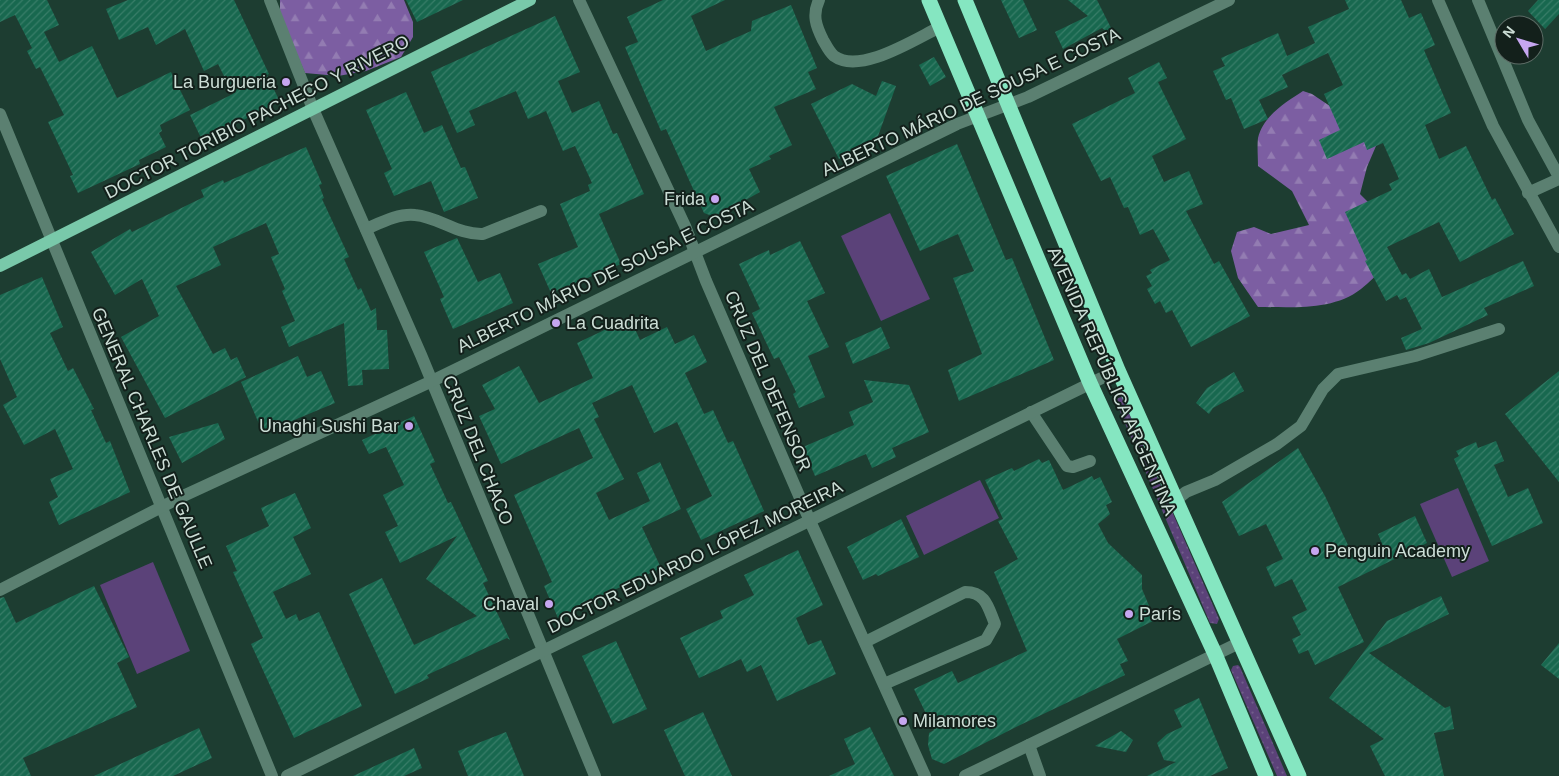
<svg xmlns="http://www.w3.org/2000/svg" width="1559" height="776" font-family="Arial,sans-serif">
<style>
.grass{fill:url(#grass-dots)}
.forest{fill:url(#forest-firs)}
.pitch{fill:#5b4279}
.building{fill:url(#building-hatch)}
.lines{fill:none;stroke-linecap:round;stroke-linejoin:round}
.minor{stroke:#5b8071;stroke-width:12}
.major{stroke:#79c9aa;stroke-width:12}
.highway{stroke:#85e6c1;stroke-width:15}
.poi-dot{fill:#c6a6f0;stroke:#13201b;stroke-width:2}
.labels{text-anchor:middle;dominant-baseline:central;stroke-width:4;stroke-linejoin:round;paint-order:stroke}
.poi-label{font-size:18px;fill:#ccded6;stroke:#13201b;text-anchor:end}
.street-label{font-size:18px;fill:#ccded6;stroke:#13201b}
</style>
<defs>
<pattern id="grass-dots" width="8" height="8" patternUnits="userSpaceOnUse" patternTransform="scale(1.25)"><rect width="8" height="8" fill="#5b4279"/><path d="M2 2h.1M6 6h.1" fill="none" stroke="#715d8b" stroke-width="1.8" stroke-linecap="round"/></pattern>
<pattern id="forest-firs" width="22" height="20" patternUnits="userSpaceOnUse" patternTransform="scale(1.25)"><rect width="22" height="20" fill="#7c5ea2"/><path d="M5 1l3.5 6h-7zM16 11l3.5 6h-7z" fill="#937cb2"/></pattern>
<pattern id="building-hatch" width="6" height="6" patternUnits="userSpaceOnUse" patternTransform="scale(1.25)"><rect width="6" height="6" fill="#18684f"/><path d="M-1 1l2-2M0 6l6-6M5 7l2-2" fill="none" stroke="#387d68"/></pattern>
</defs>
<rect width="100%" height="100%" fill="#1d3d31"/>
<g class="grass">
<path d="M1122,397L1219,619L1217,624L1210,623L1116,402L1118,398Z"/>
<path d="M1238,665L1240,667L1287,776H1277L1231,670L1233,666Z"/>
</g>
<g class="forest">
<path d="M280,0H404L413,22V37L401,57L366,71L338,76L305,73L280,15Z"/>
<path d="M1303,91L1312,94L1379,139L1367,167L1360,194L1369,203L1384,267C1377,274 1369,283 1361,289C1333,311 1292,307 1258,307L1238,278L1231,251L1237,232L1254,227L1271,234L1309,225L1292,191L1258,166C1258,157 1257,147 1258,138C1263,116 1286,102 1303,91Z"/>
</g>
<g class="pitch">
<path d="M890,213L930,299L881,321L841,236Z"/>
<path d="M980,480L999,518L924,555L906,516Z"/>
<path d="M1458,488L1489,561L1452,577L1420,504Z"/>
<path d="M153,562L190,651L137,674L100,585Z"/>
</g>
<g class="building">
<path d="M0,0H47L59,25L44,32L59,62L92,46L117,98L171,72L190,110L160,125L162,131L159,133L166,147L139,160L140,164L78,193L70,176L73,175L48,122L64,115L40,67L36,69L27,51L32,48L15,15L0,22Z"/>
<path d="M128,0H234L269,74L267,75L280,102L202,140L190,115L233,94L218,64L204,71L185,29L156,45L148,27L119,40L106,9Z"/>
<path d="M406,0H463L417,22Z"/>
<path d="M663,0H725L691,16L706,51L751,31L752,21L791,5L817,68L808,72L816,89L774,107L792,145L769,156L771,159L749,169L760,192L715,217L704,213L666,129L661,131L625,47L638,42L627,17Z"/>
<path d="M1001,0H1023L1037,30L1019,38Z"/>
<path d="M1068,0H1097L1117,40L1102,28L1063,49L1055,32L1088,16Z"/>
<path d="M1345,0H1401L1409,18L1421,13L1435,45L1424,50L1451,113L1425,125L1439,159L1466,146L1492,200L1495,198L1514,234L1460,262L1439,222L1387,247L1402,275L1406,273L1410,279L1429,269L1442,297L1523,261L1534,286L1484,308L1488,315L1429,343L1406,350L1401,338L1422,329L1406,297L1400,300L1397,295L1386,301L1365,261L1367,260L1345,212L1392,190L1389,184L1399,179L1383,143L1367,150L1364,142L1327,159L1319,140L1340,130L1324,94L1343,85L1328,53L1282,75L1288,87L1259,100L1268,119L1244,129L1231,98L1226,100L1213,71L1225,66L1221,58L1278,33L1287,56L1315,43L1308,27L1349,9Z"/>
<path d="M1538,0H1559V14L1545,29L1528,11Z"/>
<path d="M555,16L580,72L558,81L572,113L599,101L613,134L617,133L644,194L599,214L621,264L551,293L538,264L578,247L560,204L590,191L588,185L592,183L575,146L563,151L546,111L528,119L516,91L469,111L475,125L457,133L431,72Z"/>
<path d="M934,57L946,77L930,86L919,65Z"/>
<path d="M1159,62L1167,78L1158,82L1186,139L1152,156L1164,182L1189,171L1203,204L1186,211L1214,264L1219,261L1250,316L1191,347L1172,310L1166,313L1160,301L1155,304L1147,289L1152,286L1146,276L1152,273L1150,270L1170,260L1153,229L1140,235L1128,207L1124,208L1110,177L1101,181L1072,124L1135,93L1128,78Z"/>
<path d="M882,81L896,86L877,139L839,159L811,104L852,84L876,96Z"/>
<path d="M406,92L424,133L442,125L461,168L465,167L478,198L444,212L431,181L394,196L384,173L392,169L366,110Z"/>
<path d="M957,144L1006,260L1012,258L1054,360L959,401L948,370L982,354L953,278L974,271L958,234L920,251L886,176Z"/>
<path d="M306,147L322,184L319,185L324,198L322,199L349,257L344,259L358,290L361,288L371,311L376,308L377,330H387L389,369L362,370L363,385L348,386L344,323L289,347L281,327L295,321L282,291L285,289L271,257L279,254L266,223L213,247L221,265L176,286L213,354L225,348L231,360L237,357L246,377L165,418L121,337L159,316L142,279L115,295L91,252L130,229L132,232L204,197L201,190L223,180L224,183Z"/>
<path d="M457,238L478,282L500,273L513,303L453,329L440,299L444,297L424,252Z"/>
<path d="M800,241L825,293L807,301L829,347L808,356L825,397L799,408L793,394L796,392L779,357L774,359L752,313L760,309L739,264L769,250L770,255Z"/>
<path d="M42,277L63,327L50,333L68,371L73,368L94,409L91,410L106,443L110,441L130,492L59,525L49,502L58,497L50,479L73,469L55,429L24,445L3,405L17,397L0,359V295Z"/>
<path d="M630,318L640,340L667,327L675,344L694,335L707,362L685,373L704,414L713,410L728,443L733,441L764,511L701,540L686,509L712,496L677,422L654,433L632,385L592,403L599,417L594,419L624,479L596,493L609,520L650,501L637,473L660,462L681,509L642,527L661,568L584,604L585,606L558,618L544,586L552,582L514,495L593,458L579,428L501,464L479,416L495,409L482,385L519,366L539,403L593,378L577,343Z"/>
<path d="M881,327L890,348L853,364L845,343Z"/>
<path d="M298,356L307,377L321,371L335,403L263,433L241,382Z"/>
<path d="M1559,371V482L1505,414Z"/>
<path d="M1234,372L1244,391L1213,408L1209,414L1196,403L1207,388Z"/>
<path d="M864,380L909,385L929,432L892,448L896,457L872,468L866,454L815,476L803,447L854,425L849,412L873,402Z"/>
<path d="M414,416L435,462L430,464L448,503L451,502L488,581L483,583L510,640L507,638L427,675L429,678L395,694L349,594L382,578L414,645L477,616L426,579L457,536L400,563L385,532L398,526L383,495L404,485L386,447L369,454L362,440Z"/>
<path d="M218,423L225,439L182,463L169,437Z"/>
<path d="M1496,441L1504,461L1494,465L1508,497L1528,488L1543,523L1492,546L1454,459L1459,456L1456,451L1476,442L1478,448Z"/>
<path d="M1298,448L1325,496L1355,560L1383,546L1378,534L1415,516L1427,543L1338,587L1364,642L1315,665L1308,650L1299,654L1292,639L1301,635L1292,617L1307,610L1292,579L1275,587L1266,567L1283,559L1266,524L1239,536L1222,502Z"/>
<path d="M1039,459L1042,463L1049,460L1063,490L1092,476L1094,480L1100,477L1112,502L1106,505L1110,514L1098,524L1108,543L1142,575V589L1155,620L1117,639L1128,661L1120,664L1125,675L1014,728L944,764L932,759L928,745L929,733L934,730L914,689L952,671L958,683L1027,651L994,572L1018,559L998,521L1003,519L985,480L1012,468L1014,471Z"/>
<path d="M295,493L311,528L293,537L311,574L273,592L286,619L296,614L299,621L319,612L362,706L294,738L251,644L263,638L233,572L237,571L226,546L269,526L261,508Z"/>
<path d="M901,519L919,557L878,576L876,574L863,580L847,547Z"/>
<path d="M798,550L823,605L796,618L808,645L821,640L836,674L777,701L761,665L747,672L741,659L699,678L680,638L723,618L720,611L754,595L744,575Z"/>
<path d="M94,586L129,657L117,663L137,707L23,758L31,776H0V598L4,597L16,623Z"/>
<path d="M1441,596L1449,614L1369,653L1445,708L1450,706L1454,729L1434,733L1444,776H1385L1370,746L1384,739L1329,698L1387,621Z"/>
<path d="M616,641L647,709L613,724L582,656Z"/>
<path d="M1559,643V679L1541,665Z"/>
<path d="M1199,698L1228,768L1210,776H1147L1176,762L1164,760L1157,743L1167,734L1182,727L1174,710Z"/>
<path d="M703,712L732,776H685L664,730Z"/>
<path d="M870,727L894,776H829L855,764L844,739Z"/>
<path d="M199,728L212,758L173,776H94Z"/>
<path d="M1121,731L1133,740L1126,752L1095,746Z"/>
<path d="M506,732L524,776H468L458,751Z"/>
<path d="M414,748L422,768L404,776H353Z"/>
</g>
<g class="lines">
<g class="minor">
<path d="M270,0L313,109L421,355L595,776"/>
<path d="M579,0L685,226L706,281L810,521L925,776"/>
<path d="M819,0C812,15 816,26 823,40C826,45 829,52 834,56C860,75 915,39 940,27"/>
<path d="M1438,0L1493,126L1559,247"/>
<path d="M1478,0L1528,120L1559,177"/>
<path d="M0,114L272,776"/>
<path d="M1528,193L1559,179"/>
<path d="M366,229C380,223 399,213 415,215C439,217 458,235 483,234L541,211"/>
<path d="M1031,412L1067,466L1073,467L1090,461"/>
<path d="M1176,500L1186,492L1215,480L1277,444L1301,426L1323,389L1338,374L1415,356L1499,329"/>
<path d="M0,590L181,497L430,382L957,124L1028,97L1229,0"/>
<path d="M865,642L965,592C986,592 988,607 995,624L986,640L884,684"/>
<path d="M1029,745L1040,776"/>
<path d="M287,776L1118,370"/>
<path d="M965,776L1239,643"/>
</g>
<path class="major" d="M0,266L530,0"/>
<g class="highway">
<path d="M929,0L1090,383L1215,654L1266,776"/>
<path d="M965,0L1118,370L1299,776"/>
</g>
</g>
<g class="poi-dot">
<circle cx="286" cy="82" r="5"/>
<circle cx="715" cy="199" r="5"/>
<circle cx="556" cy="323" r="5"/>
<circle cx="409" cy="426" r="5"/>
<circle cx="1315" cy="551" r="5"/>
<circle cx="549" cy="604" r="5"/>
<circle cx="1129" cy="614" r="5"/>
<circle cx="903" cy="721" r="5"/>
</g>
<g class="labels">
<g class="poi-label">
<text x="276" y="82">La Burgueria</text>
<text x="705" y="199">Frida</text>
<text x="566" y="323" text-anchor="start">La Cuadrita</text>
<text x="399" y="426">Unaghi Sushi Bar</text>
<text x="1325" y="551" text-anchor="start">Penguin Academy</text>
<text x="539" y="604">Chaval</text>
<text x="1139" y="614" text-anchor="start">París</text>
<text x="913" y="721" text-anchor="start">Milamores</text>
</g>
<g class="street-label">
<text transform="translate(971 102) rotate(-25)">ALBERTO MÁRIO DE SOUSA E COSTA</text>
<text transform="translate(257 117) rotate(-27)">DOCTOR TORIBIO PACHECO Y RIVERO</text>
<text transform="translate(605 276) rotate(-26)">ALBERTO MÁRIO DE SOUSA E COSTA</text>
<text transform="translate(768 381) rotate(67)">CRUZ DEL DEFENSOR</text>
<text transform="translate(1112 381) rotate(66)">AVENIDA REPÚBLICA ARGENTINA</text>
<text transform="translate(152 438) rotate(67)">GENERAL CHARLES DE GAULLE</text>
<text transform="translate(478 450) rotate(68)">CRUZ DEL CHACO</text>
<text transform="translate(695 557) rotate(-26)">DOCTOR EDUARDO LÓPEZ MOREIRA</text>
</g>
</g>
<g transform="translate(1519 40) rotate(308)"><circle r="24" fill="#13201b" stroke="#5d6c66"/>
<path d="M0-4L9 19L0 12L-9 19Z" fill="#c6a6f0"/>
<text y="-8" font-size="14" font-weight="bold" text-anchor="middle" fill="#ccded6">N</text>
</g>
</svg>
